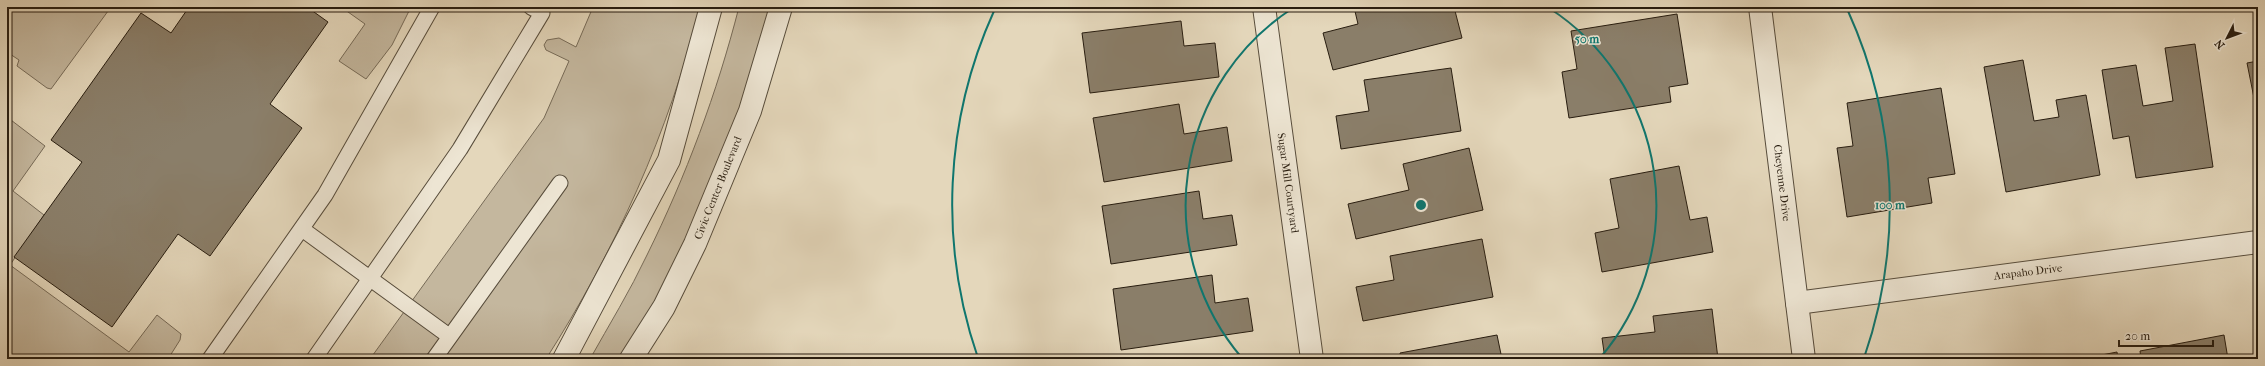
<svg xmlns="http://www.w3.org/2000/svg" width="2265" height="366" font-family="'IM FELL French Canon',serif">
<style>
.green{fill:#c4b79e;stroke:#766a57}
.building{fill:#8a7e69;stroke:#281d10}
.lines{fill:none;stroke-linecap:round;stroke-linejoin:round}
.service-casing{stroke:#574c3b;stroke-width:17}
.minor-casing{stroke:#574c3b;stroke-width:24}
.tertiary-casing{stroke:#574c3b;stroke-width:24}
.service{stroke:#ede5d3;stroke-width:15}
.minor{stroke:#ede5d3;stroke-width:22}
.tertiary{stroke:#ede5d3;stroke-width:22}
.ring{fill:none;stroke:#0f766e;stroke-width:2}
.labels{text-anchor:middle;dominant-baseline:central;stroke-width:3;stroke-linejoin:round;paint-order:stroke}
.street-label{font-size:11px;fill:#281d10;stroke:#ede5d3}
.centre{fill:#0f766e;stroke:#ede5d3;stroke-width:2}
.ring-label{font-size:12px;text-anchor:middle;font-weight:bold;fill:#0f766e;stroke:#ede5d3;stroke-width:3;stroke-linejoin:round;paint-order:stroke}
</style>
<rect width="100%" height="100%" fill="#e4d7bb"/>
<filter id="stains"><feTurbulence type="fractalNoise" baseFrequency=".005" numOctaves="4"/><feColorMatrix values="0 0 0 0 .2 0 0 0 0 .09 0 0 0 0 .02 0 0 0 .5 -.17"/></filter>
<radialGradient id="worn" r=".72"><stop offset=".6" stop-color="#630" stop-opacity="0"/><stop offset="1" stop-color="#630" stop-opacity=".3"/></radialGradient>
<g class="green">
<path d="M7,7H111L51,89L47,88L17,66L19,60L7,52Z"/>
<path d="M341,7H411L392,45L366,79L339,61L365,24Z"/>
<path d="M593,7H700C669,132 615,251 546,359H370L544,118L569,61L546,50L544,45L547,40L559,38L576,47Z"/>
<path d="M739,7H770L738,120L688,239L624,359H590C609,325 630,291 647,255C686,176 717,93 739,7Z"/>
<path d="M7,117L45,146L13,191L44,215L10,265L129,352L157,315L181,334L180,340L168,359H7Z"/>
</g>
<g class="building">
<path d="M189,7H307L328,22L270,104L302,128L210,256L178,234L112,327L14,257L82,162L51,140L141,13L171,33Z"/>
<path d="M1354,7H1454L1462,38L1333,70L1323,33L1358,24Z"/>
<path d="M1677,14L1688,84L1669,87L1671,102L1569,118L1562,72L1577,69L1571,31Z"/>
<path d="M1181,21L1184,46L1215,43L1219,77L1090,93L1082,33Z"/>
<path d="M2195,44L2213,167L2136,178L2129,136L2113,139L2102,70L2136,65L2143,106L2173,101L2165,48Z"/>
<path d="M2023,60L2034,121L2059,117L2056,100L2086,95L2100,175L2006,192L1984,67Z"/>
<path d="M2258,61V118L2247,63Z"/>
<path d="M1451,68L1461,131L1341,149L1336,116L1369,111L1364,80Z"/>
<path d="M1941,88L1955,174L1928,178L1932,203L1847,217L1837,148L1853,146L1847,103Z"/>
<path d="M1179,104L1184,134L1227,127L1232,161L1104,182L1093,118Z"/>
<path d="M1469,148L1483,210L1356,239L1348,204L1409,190L1403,164Z"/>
<path d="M1679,166L1690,220L1707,217L1713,252L1602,272L1595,233L1619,228L1610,179Z"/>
<path d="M1199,191L1203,219L1232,215L1237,245L1111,264L1102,206Z"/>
<path d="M1482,239L1493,297L1363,321L1356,287L1394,280L1390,256Z"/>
<path d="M1212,275L1215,303L1248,298L1253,331L1121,350L1113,289Z"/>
<path d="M1712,309L1718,359H1605L1602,338L1655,332L1653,316Z"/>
<path d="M1497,335L1502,359H1401L1400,353Z"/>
<path d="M2224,335L2228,359H2141L2140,351Z"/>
<path d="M2117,352L2118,359H2081Z"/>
</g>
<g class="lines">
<defs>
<g id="service">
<path d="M302,229L449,336"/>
<path d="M210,359L325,195L432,7"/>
<path d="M314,359L460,149L542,13L531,7"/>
<path d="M434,359L560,183"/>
</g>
<g id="minor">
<path d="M1264,7L1312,359"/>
<path d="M1760,7L1804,359"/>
<path d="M1797,303L2258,242"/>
</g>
<g id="tertiary">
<path d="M564,359L669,160L711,7"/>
<path d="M631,359L664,307L695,244L750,111L781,7"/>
</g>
</defs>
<use href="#service" class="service-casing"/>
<use href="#minor" class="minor-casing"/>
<use href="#tertiary" class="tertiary-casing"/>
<use href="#service" class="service"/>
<use href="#minor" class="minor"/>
<use href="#tertiary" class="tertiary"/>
</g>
<g class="ring">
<path d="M1242 358A235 235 0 0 1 1293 8M1549 8A235 235 0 0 1 1600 358"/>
<path d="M978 358A469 469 0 0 1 994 11M1848 11A469 469 0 0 1 1864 358"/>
</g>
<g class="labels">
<g class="street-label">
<text transform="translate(1288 183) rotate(82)">Sugar Mill Courtyard</text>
<text transform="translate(1782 183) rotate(83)">Cheyenne Drive</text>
<text transform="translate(718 188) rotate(-68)">Civic Center Boulevard</text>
<text transform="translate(2028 272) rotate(-7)">Arapaho Drive</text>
</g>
</g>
<circle cx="1421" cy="205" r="6" class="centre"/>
<g class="ring-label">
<text x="1587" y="43">50 m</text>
<text x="1890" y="209">100 m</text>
</g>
<rect width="2265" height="366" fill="none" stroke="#e4d7bb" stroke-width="24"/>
<rect x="8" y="8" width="2249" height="350" fill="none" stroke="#281d10" stroke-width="2"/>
<rect x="12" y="12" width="2241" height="342" fill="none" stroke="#281d10"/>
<g transform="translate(2227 38) rotate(228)" stroke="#ede5d3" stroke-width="3" paint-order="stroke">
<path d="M0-3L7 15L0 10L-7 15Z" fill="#281d10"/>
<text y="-6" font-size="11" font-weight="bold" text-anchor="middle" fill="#281d10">N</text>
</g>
<path d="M2119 340v6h94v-6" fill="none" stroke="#281d10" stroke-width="2"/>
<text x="2125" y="340" font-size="12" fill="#281d10" stroke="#ede5d3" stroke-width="3" paint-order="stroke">20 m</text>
<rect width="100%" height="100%" filter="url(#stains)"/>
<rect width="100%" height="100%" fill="url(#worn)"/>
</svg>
